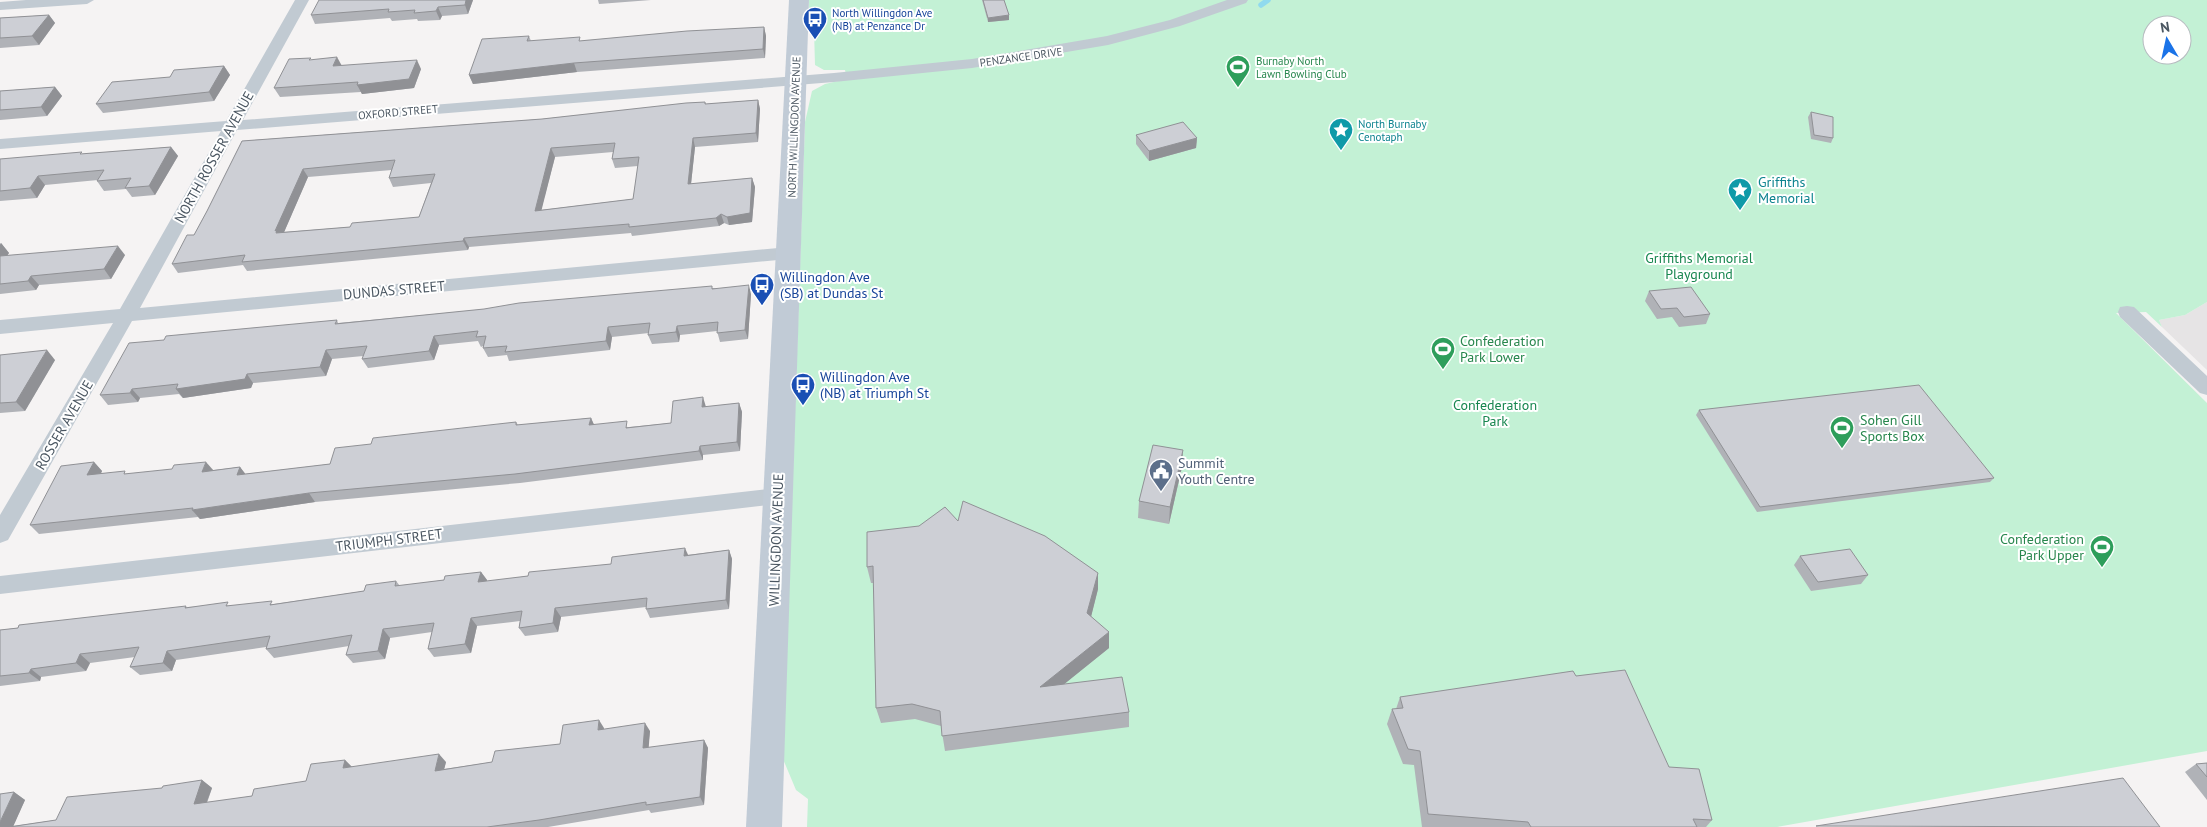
<svg xmlns="http://www.w3.org/2000/svg" width="2207" height="827" font-family="'PT Sans',sans-serif">
<style>
.education{fill:#e6e4e5}
.green{fill:#c3f1d5;fill-rule:evenodd}
.lines{fill:none;stroke-linecap:round;stroke-linejoin:round}
.stream{stroke:#90daee;stroke-width:5.5}
.street{fill:#c1cad2;fill-rule:evenodd}
.secondary{fill:#c1cbd6;fill-rule:evenodd}
.wall{fill:#b0b2b7;fill-rule:evenodd}
.shaded-wall{fill:#909195}
.building{fill:#cdcfd5;stroke:#909195;fill-rule:evenodd}
.labels{text-anchor:middle;dominant-baseline:central;stroke-width:4;stroke-linejoin:round;paint-order:stroke}
.far-transit-label{font-size:11px;fill:#164399;stroke:#fff;text-anchor:start}
.far-street-label{font-size:11px;fill:#4a5661;stroke:#fff}
.far-leisure-label{font-size:11px;fill:#27864d;stroke:#fff;text-anchor:start}
.far-culture-label{font-size:11px;fill:#0d838f;stroke:#fff;text-anchor:start}
.street-label{font-size:14px;fill:#4a5661;stroke:#fff}
.culture-label{font-size:14px;fill:#0d838f;stroke:#fff;text-anchor:start}
.park-label{font-size:14px;fill:#17864f;stroke:#fff}
.transit-label{font-size:14px;fill:#164399;stroke:#fff;text-anchor:start}
.leisure-label{font-size:14px;fill:#27864d;stroke:#fff;text-anchor:start}
.service-label{font-size:14px;fill:#4e5e75;stroke:#fff;text-anchor:start}
</style>
<rect width="100%" height="100%" fill="#f5f3f3"/>
<path class="education" d="M2207,302V370L2162,327L2159,320L2185,315Z"/>
<path class="green" d="M809,0H2207V302L2185,315L2159,320L2162,327L2146,312L2116,313L2207,403V751L1777,827H807L808,799L796,790L783,759L805,122L812,91L825,84L847,79L845,70H824L815,65L814,30L809,16ZM2152,25H2182V55H2152Z"/>
<g class="lines">
<path class="stream" d="M1261,5L1268,0"/>
<g class="street">
<path d="M26,0H94L87,4L0,10V2Z"/>
<path d="M295,0H309L243,120L834,73L972,59L1107,36L1170,20L1227,0H1248L1246,3L1180,26L1108,45L972,68L834,82L237,130L140,308L789,247L795,249L798,253L795,257L789,259L132,321L8,540L0,543V515L113,323L0,334V320L120,309L221,131L0,149V139L226,121Z"/>
<path d="M2127,306L2134,307L2207,376V395L2200,393L2120,317L2118,312L2120,307Z"/>
<path d="M777,488L784,490L788,496L784,502L777,504L0,594V576Z"/>
</g>
<path class="secondary" d="M789,0H809L782,827H746Z"/>
</g>
<g class="wall">
<path d="M473,0L468,14L442,16L440,20L418,21L417,19L392,21L390,18L315,24L311,15Z"/>
<path d="M598,0H651L599,4Z"/>
<path d="M982,0H1004L1009,15V20L988,22Z"/>
<path d="M49,15L55,23L39,45L0,48V18Z"/>
<path d="M764,27L766,36L765,58L577,72L473,84L469,75L529,36L531,41H581Z"/>
<path d="M312,60L341,65L421,69L414,88L362,94L361,92L280,97L274,88Z"/>
<path d="M224,66L230,75L214,101L103,113L96,104L170,77Z"/>
<path d="M55,87L62,96L47,116L0,120V91Z"/>
<path d="M758,100L760,109L758,142L695,147L691,184L752,178L755,187L752,222L729,225L724,223L719,226L632,236L631,233L469,247L468,250L247,271L243,265L178,273L172,264L194,235L207,211L242,141L542,119L705,102L706,104ZM613,152L612,159L615,168L638,166L633,199L541,210L555,157ZM392,170L389,178L393,187L431,183L419,217L350,227L284,232L308,177Z"/>
<path d="M1811,112L1833,138L1831,143L1811,139L1808,117Z"/>
<path d="M1136,135L1197,138L1196,148L1149,161L1136,144Z"/>
<path d="M171,147L178,156L155,195L132,197L126,189L104,191L97,181L98,180L45,185L37,198L0,201V159L83,154Z"/>
<path d="M1,243L9,253L7,255H125L111,279L39,285L36,290L0,294V244Z"/>
<path d="M713,288L751,294L748,339L720,342L717,331L680,335L679,342L652,344L648,335L649,333L612,337L610,350L509,361L507,355L488,357L483,348V346L481,347L478,341L439,345L434,360L368,368L362,359L363,356L332,359L326,376L253,383L251,388L183,398L179,394L140,398L138,402L108,405L100,395L164,340L337,320L338,323Z"/>
<path d="M1649,291L1710,314L1706,324L1679,327L1672,317L1657,319L1645,301Z"/>
<path d="M0,355L55,360L25,411L0,413Z"/>
<path d="M739,403L742,412L740,451L703,455V460L520,483L315,502L200,519L198,517L39,534L30,525L94,462L102,471L101,473L128,474L214,470L240,467L245,474L330,464L371,444L516,422L518,425L591,418L594,425L629,427L671,423L706,407Z"/>
<path d="M1699,410L1994,478L1990,482L1757,512L1696,415Z"/>
<path d="M1182,467L1169,524L1138,518L1139,501Z"/>
<path d="M958,521L1098,573V589L1091,616L1109,648L1064,684L1129,712V727L945,751L941,726L915,719L881,723L876,708L874,583H871L867,567L919,526Z"/>
<path d="M729,550L732,559L729,609L650,618L646,609V607L561,617L558,632L525,636L519,628L520,621L477,626L471,653L434,657L428,649L432,632L390,638L385,659L353,663L346,655L349,646L274,658L266,649V647L176,660L172,671L140,675L130,667L135,657L90,663L86,671L41,677L40,681L0,686V630L187,607L274,604L364,591L396,581L400,586L444,580L481,572L487,580L486,582L611,564Z"/>
<path d="M1800,556L1868,575L1861,584L1811,591L1794,565Z"/>
<path d="M1576,676L1669,767L1712,820L1706,827H1422L1414,765L1403,764L1387,724L1392,709H1396L1400,697Z"/>
<path d="M604,728V729L650,731L648,748L704,740L708,748L704,805L651,813L649,810L548,827H0L14,792L25,800L13,826L56,820L162,788L202,780L212,788L207,803L252,796L306,781L345,760L352,767L446,762L444,769L492,762L560,744Z"/>
<path d="M2207,763V800L2185,772L2196,764Z"/>
</g>
<g class="shaded-wall">
<path d="M466,0H473L468,14L465,5Z"/>
<path d="M438,7L442,16L440,20L436,11Z"/>
<path d="M49,15L55,23L39,45L32,36Z"/>
<path d="M1009,15V20L988,22V18Z"/>
<path d="M764,27L766,36L765,58L763,49Z"/>
<path d="M337,57L342,66H333Z"/>
<path d="M417,60L421,69L414,88L362,94L357,85Z"/>
<path d="M574,63L577,72L473,84L469,75Z"/>
<path d="M224,66L230,75L214,101L209,92Z"/>
<path d="M55,87L62,96L47,116L41,107Z"/>
<path d="M758,100L760,109L758,142L756,133Z"/>
<path d="M693,138L695,147L690,193L688,184Z"/>
<path d="M1197,138L1196,148L1149,161V151Z"/>
<path d="M171,147L178,156L155,195L149,186Z"/>
<path d="M551,148L555,157L539,220L535,211Z"/>
<path d="M303,169L308,177L282,237L275,231Z"/>
<path d="M38,176L45,185L37,198L30,188Z"/>
<path d="M752,178L755,187L752,222L729,225L727,217Z"/>
<path d="M721,214L724,223L719,226L716,218Z"/>
<path d="M464,238L469,247L468,250L463,241Z"/>
<path d="M1,243L9,253L0,266V245Z"/>
<path d="M118,246L125,255L111,279L104,269Z"/>
<path d="M31,276L39,285L36,290L28,281Z"/>
<path d="M749,285L751,294L748,339L745,330Z"/>
<path d="M677,326L680,335L679,342L676,332Z"/>
<path d="M608,327L612,337L610,350L606,341Z"/>
<path d="M434,336L439,345L434,360L429,351Z"/>
<path d="M47,350L55,360L25,411L16,402Z"/>
<path d="M326,350L332,359L326,376L320,367Z"/>
<path d="M247,374L253,383L251,388L183,398L176,389Z"/>
<path d="M132,389L140,398L138,402L130,393Z"/>
<path d="M703,397L706,407H702Z"/>
<path d="M739,403L742,412L740,451L737,442Z"/>
<path d="M591,418L595,427L589,425Z"/>
<path d="M700,446L703,455V460L699,451Z"/>
<path d="M1183,450L1182,467L1169,524L1170,507Z"/>
<path d="M94,462L102,471L96,484L87,475Z"/>
<path d="M206,462L214,471L202,472Z"/>
<path d="M240,467L247,476L237,475Z"/>
<path d="M309,493L315,502L200,519L192,510Z"/>
<path d="M685,548L689,557L684,556Z"/>
<path d="M729,550L732,559L729,609L726,600Z"/>
<path d="M481,572L487,580L484,591L478,582Z"/>
<path d="M1098,573V589L1088,629L1087,613Z"/>
<path d="M555,608L561,617L558,632L553,623Z"/>
<path d="M471,618L477,626L471,653L465,644Z"/>
<path d="M383,629L390,638L385,659L378,651Z"/>
<path d="M1109,632V648L1042,702L1040,687Z"/>
<path d="M167,651L176,660L172,671L163,663Z"/>
<path d="M80,654L90,663L86,671L76,663Z"/>
<path d="M31,669L41,677L40,681L29,673Z"/>
<path d="M599,720L604,728L603,738L598,730Z"/>
<path d="M645,723L650,731L648,756L643,748Z"/>
<path d="M704,740L708,748L704,805L700,797Z"/>
<path d="M439,754L446,762L442,778L435,771Z"/>
<path d="M345,760L353,768H343Z"/>
<path d="M202,780L212,788L203,812L194,804Z"/>
<path d="M14,792L25,800L13,827H0V822Z"/>
</g>
<g class="building">
<path d="M319,0H466L465,5L438,7L436,11L414,13L415,10L388,12L389,9L311,15Z"/>
<path d="M983,0H1004L1009,15L988,18Z"/>
<path d="M49,15L32,36L0,38V18Z"/>
<path d="M764,27L763,49L574,63L469,75L482,39L529,36L527,41L580,37L579,41L687,31Z"/>
<path d="M337,57L333,66L417,60L409,79L357,85L358,82L274,88L289,59L311,58L309,60Z"/>
<path d="M224,66L209,92L96,104L112,82L170,77L174,70Z"/>
<path d="M55,87L41,107L0,110V91Z"/>
<path d="M758,100L756,133L693,138L688,184L752,178L750,213L727,217L721,214L716,218L629,227V224L464,238L463,241L242,262L245,255L172,264L187,235H194L207,211L242,141L542,119L686,103L705,102V104ZM615,143L612,159L639,157L633,199L535,211L551,148ZM395,160L389,178L435,174L419,217L352,223L350,227L276,233L277,230L275,231L303,169Z"/>
<path d="M1811,112L1833,117V138L1814,135Z"/>
<path d="M1183,122L1197,138L1149,151L1136,135Z"/>
<path d="M171,147L149,186L125,188L131,178L97,181L104,170L38,176L30,188L0,191V159L82,152L80,154Z"/>
<path d="M118,246L104,269L31,276L28,281L0,284V256Z"/>
<path d="M749,285L745,330L717,333L718,322L677,326L676,332L648,335L650,323L608,327L606,341L505,352L507,346L483,348L486,336L476,337L478,331L434,336L429,351L362,359L367,346L326,350L320,367L247,374L245,379L176,389L178,384L132,389L130,393L100,395L129,343L164,340L166,336L337,320L335,324L484,309L519,303L712,286V289Z"/>
<path d="M1691,287L1710,314L1684,317L1677,308L1661,309L1649,291Z"/>
<path d="M47,350L16,402L0,403V355Z"/>
<path d="M1919,385L1994,478L1760,507L1699,410Z"/>
<path d="M703,397L702,407L739,403L737,442L700,446L699,451L515,474L309,493L192,510L193,508L30,525L61,466L94,462L87,475L125,471L124,474L172,469L174,465L206,462L202,472L240,467L237,475L330,464L335,448L371,444L373,438L516,422V425L591,418L589,425L627,421L626,428L671,423L673,401Z"/>
<path d="M1153,445L1183,450L1170,507L1139,501Z"/>
<path d="M963,501L1045,536L1098,573L1087,613L1109,632L1040,687L1122,677L1129,712L942,736L940,711L912,704L876,708L873,566L867,567V532L919,526L945,507L958,521Z"/>
<path d="M685,548L684,556L729,550L726,600L646,609L647,598L555,608L553,623L519,628L522,611L471,618L465,644L428,649L434,623L383,629L378,651L346,655L352,635L266,649L270,636L167,651L163,663L130,667L139,647L80,654L76,663L31,669L29,673L0,676V630L18,628L19,625L186,606L185,608L228,602L226,606L272,601L270,605L364,591L366,585L396,581L395,586L444,580L445,576L481,572L478,582L528,576L529,572L611,564L612,557Z"/>
<path d="M1850,549L1868,575L1818,582L1800,556Z"/>
<path d="M1625,670L1669,767L1699,769L1712,820L1693,819L1697,827H1531L1528,822L1428,814L1420,751L1408,749L1392,709L1403,708L1400,697L1573,671L1576,676Z"/>
<path d="M599,720L598,730L645,723L643,748L704,740L700,797L646,805V802L539,820L487,827H9L56,820L67,797L162,788L163,786L202,780L194,804L252,796L254,789L306,781L311,764L345,760L343,768L439,754L435,771L492,762L495,751L560,744L563,725Z"/>
<path d="M2207,763V777L2196,764Z"/>
<path d="M2123,778L2160,827L1816,826Z"/>
<path d="M14,792L0,822V794Z"/>
</g>
<defs>
<symbol id="bus-pin" viewBox="-11 -11 22 30"><path d="M0 17L-7.5 6A9.5 9.5 0 1 1 7.5 6Z" fill="#1a4fb4" stroke="#fff"/><path d="M-5-6H5V4H4V6H2V4H-2V6H-4V4H-5ZM-3.5-4V0h7V-4ZM-3.5 1.2v1.5H-2V1.2ZM2 1.2v1.5H3.5V1.2Z" fill="#fff"/></symbol>
<symbol id="stadium-pin" viewBox="-11 -11 22 30"><path d="M0 17L-7.5 6A9.5 9.5 0 1 1 7.5 6Z" fill="#2e9e5b" stroke="#fff"/><path d="M0-5a6.5 5 0 1 0 0 10a6.5 5 0 1 0 0-10ZM-3.5-1.8h7v3.6h-7Z" fill="#fff"/></symbol>
<symbol id="sight-pin" viewBox="-11 -11 22 30"><path d="M0 17L-7.5 6A9.5 9.5 0 1 1 7.5 6Z" fill="#0f9aa8" stroke="#fff"/><path d="M0-6L1.8-2.2L6-1.7L2.9 1.2L3.7 5.4L0 3.3L-3.7 5.4L-2.9 1.2L-6-1.7L-1.8-2.2Z" fill="#fff"/></symbol>
<symbol id="civic-pin" viewBox="-11 -11 22 30"><path d="M0 17L-7.5 6A9.5 9.5 0 1 1 7.5 6Z" fill="#5c6f8a" stroke="#fff"/><path d="M-.6-6.5H3V-4.5H.6V-3L4-1V1h2V6H-6V1h2V-1L-.6-3ZM-1.2 2.5V6h2.4V2.5Z" fill="#fff"/></symbol>
</defs>
<g fill-rule="evenodd">
<use href="#bus-pin" x="801" y="5" width="28" height="38"/>
<use href="#stadium-pin" x="1224" y="53" width="28" height="38"/>
<use href="#sight-pin" x="1327" y="116" width="28" height="38"/>
<use href="#sight-pin" x="1726" y="176" width="28" height="38"/>
<use href="#bus-pin" x="748" y="271" width="28" height="38"/>
<use href="#stadium-pin" x="1429" y="335" width="28" height="38"/>
<use href="#bus-pin" x="789" y="371" width="28" height="38"/>
<use href="#stadium-pin" x="1828" y="414" width="28" height="38"/>
<use href="#civic-pin" x="1147" y="457" width="28" height="38"/>
<use href="#stadium-pin" x="2088" y="533" width="28" height="38"/>
</g>
<g class="labels">
<g class="far-transit-label">
<text x="832" y="13">North Willingdon Ave<tspan x="832" dy="13">(NB) at Penzance Dr</tspan></text>
</g>
<g class="far-street-label">
<text transform="translate(1021 57) rotate(-8)">PENZANCE DRIVE</text>
<text transform="translate(398 112) rotate(-5)">OXFORD STREET</text>
<text transform="translate(794 127) rotate(-88)">NORTH WILLINGDON AVENUE</text>
</g>
<g class="far-leisure-label">
<text x="1256" y="61">Burnaby North<tspan x="1256" dy="13">Lawn Bowling Club</tspan></text>
</g>
<g class="far-culture-label">
<text x="1358" y="124">North Burnaby<tspan x="1358" dy="13">Cenotaph</tspan></text>
</g>
<g class="street-label">
<text transform="translate(214 157) rotate(-61)">NORTH ROSSER AVENUE</text>
<text transform="translate(394 290) rotate(-5)">DUNDAS STREET</text>
<text transform="translate(64 425) rotate(-60)">ROSSER AVENUE</text>
<text transform="translate(389 540) rotate(-7)">TRIUMPH STREET</text>
<text transform="translate(776 540) rotate(-88)">WILLINGDON AVENUE</text>
</g>
<g class="culture-label">
<text x="1758" y="182">Griffiths<tspan x="1758" dy="16">Memorial</tspan></text>
</g>
<g class="park-label">
<text x="1699" y="258">Griffiths Memorial<tspan x="1699" dy="16">Playground</tspan></text>
<text x="1495" y="405">Confederation<tspan x="1495" dy="16">Park</tspan></text>
</g>
<g class="transit-label">
<text x="780" y="277">Willingdon Ave<tspan x="780" dy="16">(SB) at Dundas St</tspan></text>
<text x="820" y="377">Willingdon Ave<tspan x="820" dy="16">(NB) at Triumph St</tspan></text>
</g>
<g class="leisure-label">
<text x="1460" y="341">Confederation<tspan x="1460" dy="16">Park Lower</tspan></text>
<text x="1860" y="420">Sohen Gill<tspan x="1860" dy="16">Sports Box</tspan></text>
<text x="2084" y="539" text-anchor="end">Confederation<tspan x="2084" dy="16">Park Upper</tspan></text>
</g>
<g class="service-label">
<text x="1178" y="463">Summit<tspan x="1178" dy="16">Youth Centre</tspan></text>
</g>
</g>
<g transform="translate(2167 40) rotate(351)"><circle r="24" fill="#ffffff" stroke="#b7bbc0"/>
<path d="M0-4L9 19L0 12L-9 19Z" fill="#1a73e8"/>
<text y="-8" font-size="14" font-weight="bold" text-anchor="middle" fill="#4a5661">N</text>
</g>
</svg>
